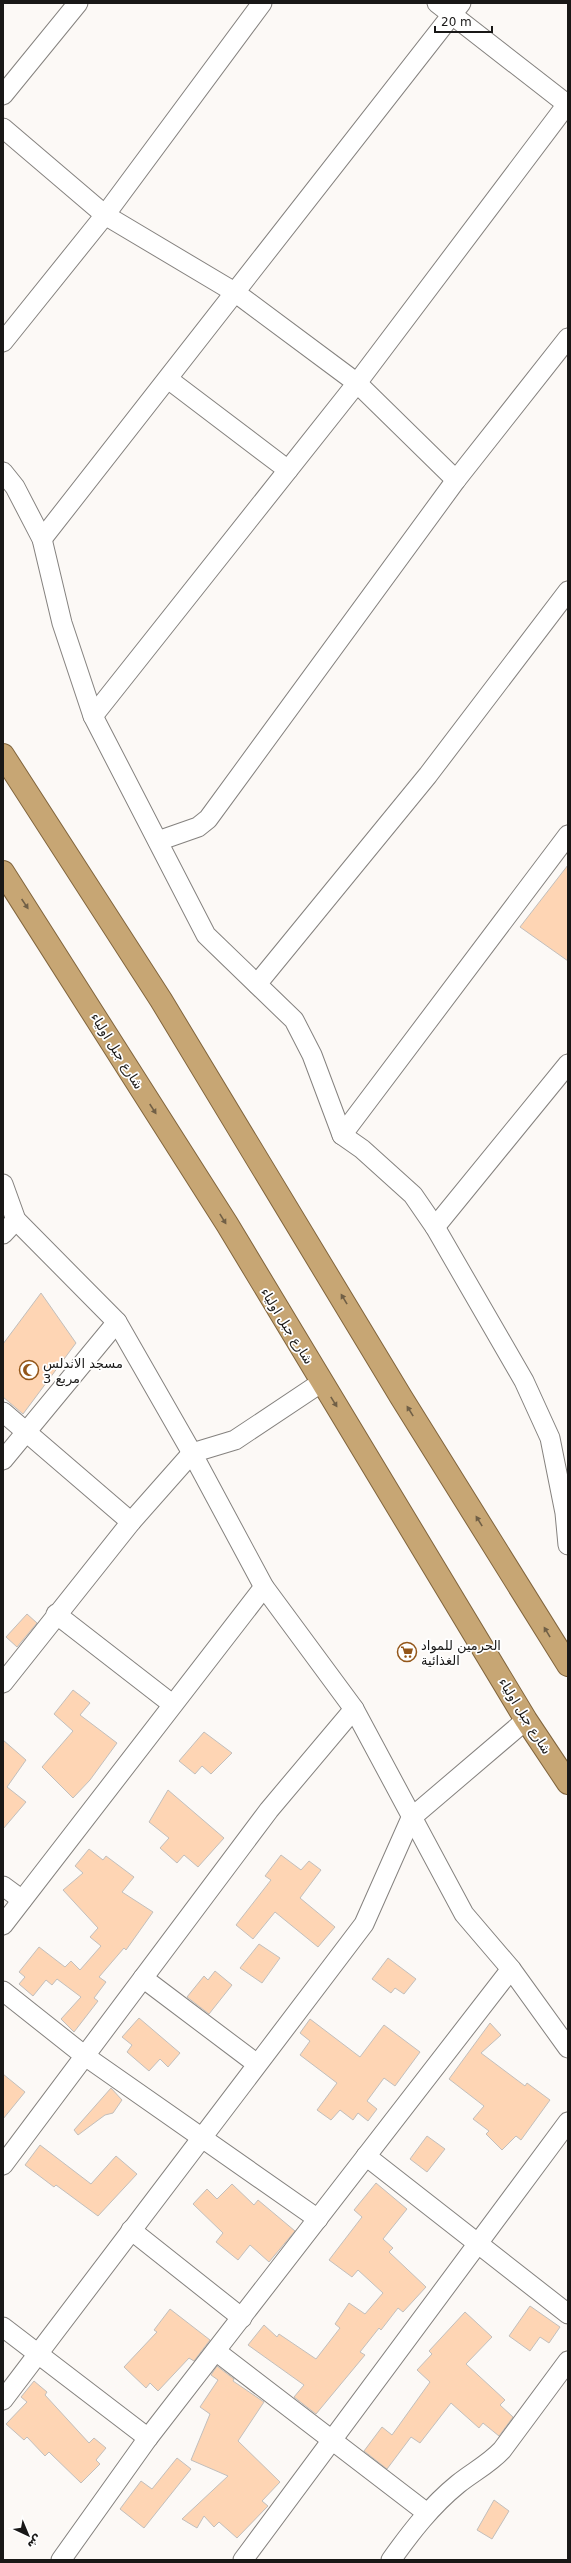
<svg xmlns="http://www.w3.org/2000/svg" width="571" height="2563" font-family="'DejaVu Sans',Cairo,sans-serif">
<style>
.building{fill:#fed5b4;stroke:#c2bfbc}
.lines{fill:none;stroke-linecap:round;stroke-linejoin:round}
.minor-casing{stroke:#85827f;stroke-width:21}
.trunk-casing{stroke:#81653d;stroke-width:24}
.minor{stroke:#fff;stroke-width:19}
.trunk{stroke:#c7a674;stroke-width:22}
.oneway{fill:#705f46}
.labels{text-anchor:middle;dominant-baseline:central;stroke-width:3.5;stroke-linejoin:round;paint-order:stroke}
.street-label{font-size:13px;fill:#191817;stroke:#fff}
.poi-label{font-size:13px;fill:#191817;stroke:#fff;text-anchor:start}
</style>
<rect width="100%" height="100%" fill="#fcf9f6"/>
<g class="building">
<path d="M568,865V961L520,927Z"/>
<path d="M41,1293L76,1343L23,1414L3,1397V1344Z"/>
<path d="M27,1614L37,1623L17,1647L6,1637Z"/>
<path d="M73,1690L90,1703L80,1715L117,1743L90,1780L73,1798L42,1767L73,1731L54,1714Z"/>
<path d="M204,1732L232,1753L211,1774L202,1766L195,1774L179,1761Z"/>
<path d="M3,1740L26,1760L7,1787L26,1802L3,1829Z"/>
<path d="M168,1790L224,1838L198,1867L184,1855L177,1863L160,1848L169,1838L149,1822Z"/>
<path d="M89,1849L103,1860L106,1856L134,1877L122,1892L153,1912L126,1950L124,1948L99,1977L106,1982L94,1998L98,2001L74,2032L61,2019L81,1997L57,1979L52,1985L46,1980L33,1996L19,1984L25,1977L19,1972L39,1947L65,1967L71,1961L80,1970L101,1946L90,1937L98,1928L63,1890L83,1873L75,1866Z"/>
<path d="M281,1855L301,1870L309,1861L321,1870L300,1898L335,1927L318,1947L275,1912L253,1939L236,1925L271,1880L265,1876Z"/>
<path d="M259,1944L280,1958L262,1983L240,1968Z"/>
<path d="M388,1958L416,1979L404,1994L395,1988L391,1993L372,1979Z"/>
<path d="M215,1971L232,1985L209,2014L187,1997L204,1976L208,1980Z"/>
<path d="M139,2018L180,2053L168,2067L160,2059L149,2071L127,2052L132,2045L122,2037Z"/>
<path d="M310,2019L360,2057L384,2025L420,2052L395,2086L384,2078L367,2101L377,2109L368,2121L358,2113L353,2120L340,2110L331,2120L317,2110L337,2083L300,2055L310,2041L300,2033Z"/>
<path d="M490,2023L501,2035L481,2053L525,2086L527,2083L550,2100L521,2140L516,2136L502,2150L486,2134L489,2131L473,2119L484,2106L449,2079Z"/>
<path d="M3,2074L25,2092L3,2119Z"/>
<path d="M111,2088L122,2100L113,2113L105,2115L78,2135L74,2130Z"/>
<path d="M427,2136L445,2149L427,2172L410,2159Z"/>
<path d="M40,2145L91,2184L116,2156L137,2174L98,2216L56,2185L54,2187L25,2165Z"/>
<path d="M376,2183L407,2209L383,2239L393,2248L389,2252L426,2287L403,2312L398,2308L381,2330L379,2328L360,2352L365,2355L316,2414L294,2397L304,2385L248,2345L264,2325L277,2337L279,2334L316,2359L340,2328L335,2324L349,2303L365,2314L383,2293L358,2270L352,2277L329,2260L362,2217L354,2210Z"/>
<path d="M232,2184L254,2205L258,2200L295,2231L269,2262L250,2245L238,2260L216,2242L223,2233L193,2204L207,2189L217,2199Z"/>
<path d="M530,2306L560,2327L549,2343L540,2337L530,2351L509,2336Z"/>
<path d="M170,2309L210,2340L194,2361L189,2358L158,2391L150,2383L146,2388L124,2367L157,2332L154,2330Z"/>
<path d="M465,2312L492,2337L466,2364L505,2400L500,2405L513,2417L499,2436L483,2423L479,2428L451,2403L420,2443L411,2437L387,2469L364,2451L382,2427L392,2435L430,2382L417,2370L432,2354L429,2351Z"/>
<path d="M217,2366L234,2379L233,2381L264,2402L238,2441L280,2482L262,2501L268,2506L237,2538L219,2522L214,2527L204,2516L197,2528L182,2519L228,2476L191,2460L210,2414L200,2407L218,2380L211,2375Z"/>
<path d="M34,2381L47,2392L45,2395L89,2443L94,2438L106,2448L96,2460L100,2464L81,2483L49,2452L45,2456L27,2437L24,2440L6,2424L27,2402L21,2397Z"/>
<path d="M177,2458L191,2469L144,2528L120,2509L141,2481L152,2489Z"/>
<path d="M494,2500L509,2511L492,2539L477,2530Z"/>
</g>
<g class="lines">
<defs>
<g id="minor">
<path d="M437,3L568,105"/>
<path d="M3,95L78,3"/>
<path d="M3,128L105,215L236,293L357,383L456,480"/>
<path d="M3,342L105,215L262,3"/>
<path d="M168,379L288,470"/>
<path d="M3,472L15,487L42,539L62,623L93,716L206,935L294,1020L312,1055L342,1135L362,1149L413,1195L435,1227L524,1381L550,1438L565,1513L568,1545"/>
<path d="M42,539L461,3"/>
<path d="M93,716L357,383L568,103"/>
<path d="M158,841L198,827L208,819L456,480L568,338"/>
<path d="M257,984L428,775L568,591"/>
<path d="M342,1135L568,835"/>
<path d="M3,1184L16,1220L117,1322L192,1453L264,1587L354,1709L464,1914L511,1969L568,2048"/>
<path d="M435,1227L568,1064"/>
<path d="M3,1234L16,1220"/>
<path d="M3,1412L131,1522"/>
<path d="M3,1460L117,1322"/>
<path d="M56,1614L172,1704"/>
<path d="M3,1683L131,1522L192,1453L235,1440L322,1382"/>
<path d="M3,1886L22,1900"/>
<path d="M3,1925L264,1587"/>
<path d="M143,1978L257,2064"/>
<path d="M3,1991L85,2056L318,2219"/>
<path d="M366,2156L568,2314"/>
<path d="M3,2165L269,1810L354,1709"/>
<path d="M131,2230L242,2318"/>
<path d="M3,2327L148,2438"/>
<path d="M217,2352L427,2513"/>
<path d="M3,2400L364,1924L411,1818L526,1720"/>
<path d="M61,2560L148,2438L511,1969"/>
<path d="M243,2560L568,2122"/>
<path d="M391,2560C411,2532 431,2506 458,2484C473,2472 489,2464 502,2450L568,2361"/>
</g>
<g id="trunk">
<path d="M3,755L161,1000L401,1397L568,1665"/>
<path d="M3,872L227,1224L526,1720L568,1783"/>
</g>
</defs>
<use href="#minor" class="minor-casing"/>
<use href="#trunk" class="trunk-casing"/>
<use href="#minor" class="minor"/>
<use href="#trunk" class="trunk"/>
</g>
<defs><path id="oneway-solid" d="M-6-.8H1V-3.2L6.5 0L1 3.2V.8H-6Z"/></defs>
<g class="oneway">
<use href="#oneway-solid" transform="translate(25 904) rotate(56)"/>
<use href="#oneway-solid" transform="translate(153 1109) rotate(57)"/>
<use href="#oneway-solid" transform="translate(223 1219) rotate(58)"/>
<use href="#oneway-solid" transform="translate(344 1299) rotate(-121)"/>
<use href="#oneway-solid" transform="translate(334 1402) rotate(58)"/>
<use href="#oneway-solid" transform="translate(410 1411) rotate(-122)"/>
<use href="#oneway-solid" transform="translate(479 1521) rotate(-122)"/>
<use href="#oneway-solid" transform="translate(547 1632) rotate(-121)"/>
</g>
<defs>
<symbol id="mosque-ring" viewBox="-11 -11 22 22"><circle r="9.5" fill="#fff" stroke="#935619" stroke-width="1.5"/><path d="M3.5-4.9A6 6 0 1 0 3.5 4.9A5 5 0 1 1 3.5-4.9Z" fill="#935619"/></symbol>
<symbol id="supermarket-ring" viewBox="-11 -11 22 22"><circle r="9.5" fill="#fff" stroke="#935619" stroke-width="1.5"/><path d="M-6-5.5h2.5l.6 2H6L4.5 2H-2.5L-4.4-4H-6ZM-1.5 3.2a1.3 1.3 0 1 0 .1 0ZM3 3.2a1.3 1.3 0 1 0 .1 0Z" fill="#935619"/></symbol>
</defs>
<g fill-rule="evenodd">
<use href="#mosque-ring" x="18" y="1359" width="22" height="22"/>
<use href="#supermarket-ring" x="396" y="1641" width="22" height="22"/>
</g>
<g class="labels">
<g class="street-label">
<text transform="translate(117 1051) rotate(58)">شارع جبل اولياء</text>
<text transform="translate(287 1326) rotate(58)">شارع جبل اولياء</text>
<text transform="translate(525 1716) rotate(58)">شارع جبل اولياء</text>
</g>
<g class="poi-label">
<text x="43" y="1363">مسجد الاندلس<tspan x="43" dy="15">مربع 3</tspan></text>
<text x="421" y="1645">الحرمين للمواد<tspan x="421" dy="15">الغذائية</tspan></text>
</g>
</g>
<rect width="571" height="2563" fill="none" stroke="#191817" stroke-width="8"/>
<g transform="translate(28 2535) rotate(136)" stroke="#ffffff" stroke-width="3" paint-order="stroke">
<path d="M0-3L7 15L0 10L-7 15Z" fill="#191817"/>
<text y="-6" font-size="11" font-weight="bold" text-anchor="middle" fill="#191817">ش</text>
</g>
<path d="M435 26v6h57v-6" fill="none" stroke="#191817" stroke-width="2"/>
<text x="441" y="26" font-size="12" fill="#191817" stroke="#ffffff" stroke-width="3" paint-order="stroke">20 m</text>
</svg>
